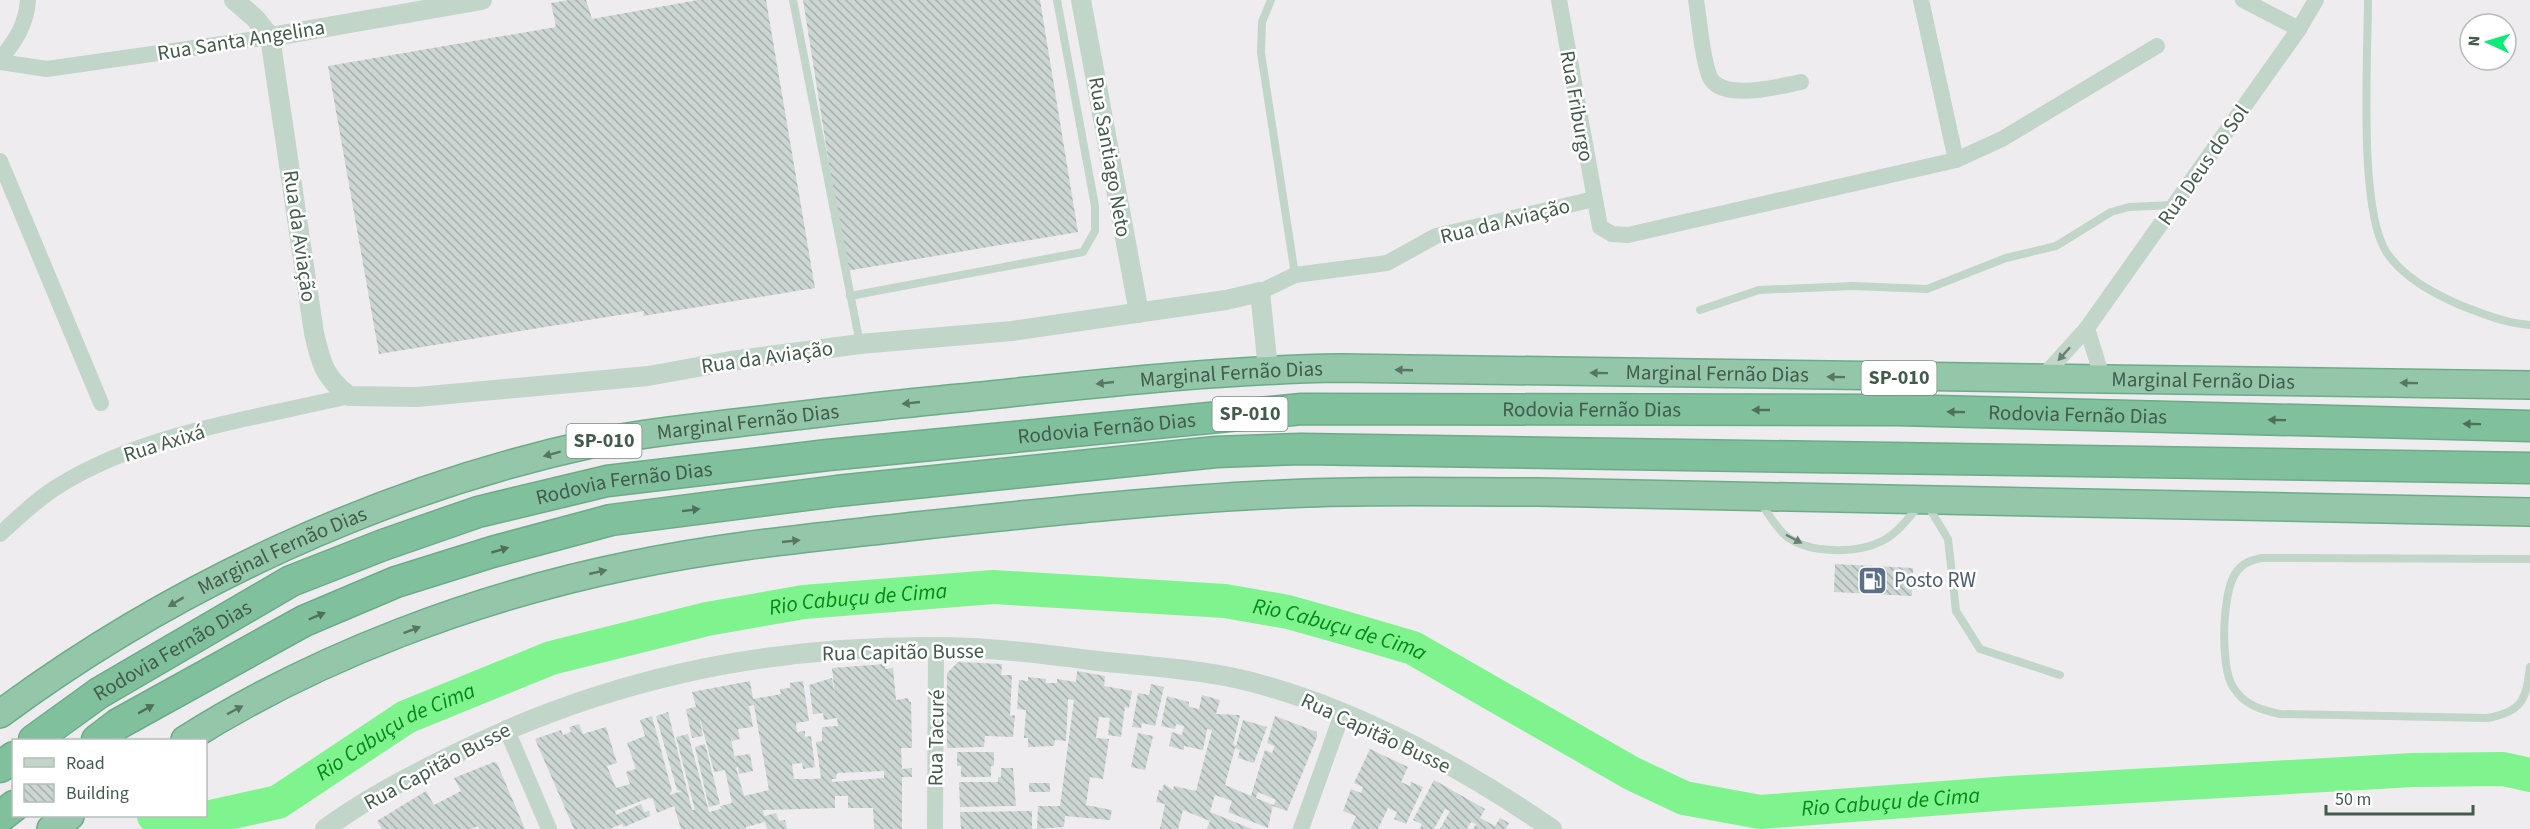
<svg xmlns="http://www.w3.org/2000/svg" width="2530" height="829" font-family="'Source Sans 3',sans-serif">
<style>
.lines{fill:none;stroke-linecap:round;stroke-linejoin:round}
.river{stroke:#7ff38e;stroke-width:34}
.building{fill:url(#building-back-hatch);fill-rule:evenodd}
.trunk-casing{stroke:#6bac88;stroke-width:30}
.motorway-casing{stroke:#6bac88;stroke-width:33}
.service{stroke:#c1d5c9;stroke-width:8}
.minor{stroke:#c1d5c9;stroke-width:16}
.tertiary{stroke:#c1d5c9;stroke-width:20}
.trunk{stroke:#94c7aa;stroke-width:27}
.motorway{stroke:#80c09c;stroke-width:30}
.oneway{fill:#698072}
.oneway2{fill:#577664}
.oneway3{fill:#4f6f5d}
.labels{text-anchor:middle;dominant-baseline:central;stroke-width:5;stroke-linejoin:round;paint-order:stroke}
.shield{fill:#fff;stroke:#7b8c82;stroke-width:1.5}
.shield-label{font-size:20px;font-weight:bold;fill:#435b4d}
.street-label{font-size:21px;fill:#435b4d;stroke:#fff}
.service-label{font-size:21px;fill:#4e5e75;stroke:#fff;text-anchor:start}
.water-label{font-size:22px;font-style:italic;fill:#058916;stroke:#fff}
</style>
<defs>
<pattern id="building-back-hatch" width="6" height="6" patternUnits="userSpaceOnUse" patternTransform="scale(1.5)"><rect width="6" height="6" fill="#cbd5d1"/><path d="M-1 5l2 2M0 0l6 6M5-1l2 2" fill="none" stroke="#a6b0ac"/></pattern>
</defs>
<rect width="100%" height="100%" fill="#efecf0"/>
<g class="lines">
<path class="river" id="s1" d="M154,816L192,821L278,802L406,717L551,658L707,619L804,602L993,587L1225,601L1288,612L1345,628L1413,648L1631,773L1684,798L1760,812L2009,793L2413,770L2503,769L2530,775"/>
</g>
<g class="building">
<path d="M569,0H586L592,19L698,0H766L815,288L643,316L644,311L379,354L328,66L556,27L551,3Z"/>
<path d="M803,0H1040L1078,232L846,271Z"/>
<path d="M1835,564L1913,568L1912,596L1834,592Z"/>
<path d="M958,662L1002,664L1001,675H1012L1010,716L1015,715L1013,737L985,736L984,747L947,748V673Z"/>
<path d="M885,664V669L893,668L896,700L908,698L909,702H911L912,748H901L902,769L912,768V777H902V829H874L873,808H848V796H835V808L763,810L764,816L776,813L779,821L785,820L787,829H767L765,822L746,827V829H681L674,806L657,813L653,799L649,798L615,811L616,815L641,804L644,812L649,811L650,816L624,827L622,824L610,829H574L535,739L561,730L563,735L571,732L569,727L579,724L583,734L606,727L617,763L607,766L616,788L630,784L626,772L636,769L627,743L645,736L640,720L652,716L672,791L669,795L682,791L677,790L656,716L668,712L692,810H695L676,737L688,734L709,812L721,809L720,806L732,803L725,770L714,772L699,715L703,736L692,738L686,709L696,707L692,692L750,681L753,699L781,694L780,689L790,688V683L803,681L809,721L796,723L797,732L805,731V737L811,736L815,767L803,769L802,763L792,764L794,779H815L821,778L816,742L822,741V727L838,726L837,718L824,720L823,713L813,714L809,685L832,678L835,697L832,668ZM754,705L769,790L744,796L736,768L738,767L739,774L753,771L750,754L735,756L736,764L730,735L732,741L740,739L738,729L753,727L749,706ZM884,771V778L832,782V779H836L837,773Z"/>
<path d="M1077,671L1105,676L1104,686L1132,691L1129,708L1125,707L1121,737L1108,735L1110,718L1099,717L1096,738L1109,739L1103,779L1090,777L1086,805L1112,810L1110,820L1065,816L1064,827L1037,829L1038,806H1060L1074,700L1068,699L1066,741L1055,740L1054,746L1028,747V738H1024L1026,710L1017,709L1019,680L1028,681V677L1046,679V683H1057V679L1076,682Z"/>
<path d="M1151,684L1164,687L1155,726L1142,723L1141,728L1132,727L1138,693L1149,695Z"/>
<path d="M1202,695L1220,700L1216,714L1240,715L1233,745L1236,746L1243,720L1267,727L1254,763L1238,758L1240,750L1235,748L1225,785L1251,796L1265,750L1272,753L1275,746L1267,743L1275,716L1317,732V737L1287,811L1273,806L1276,800L1258,792L1256,798L1273,805L1268,828L1228,812L1232,801L1215,795L1210,812L1252,829H1207L1210,821L1183,810L1178,829H1160L1165,804L1156,802L1159,790L1162,791L1164,784L1173,790L1174,786L1196,791L1212,730L1207,729L1203,750L1184,746V750L1169,746L1172,732L1182,735L1184,726L1176,724L1175,729L1161,726L1167,696L1189,702V707L1199,709Z"/>
<path d="M1138,733L1153,736L1145,770L1131,767Z"/>
<path d="M705,744L720,804L709,807L695,747Z"/>
<path d="M1370,749L1408,767L1401,782L1410,786L1411,782L1423,787L1406,824L1394,819L1397,812L1388,808L1378,829H1351L1356,816L1343,811L1351,789L1361,793L1363,787L1354,783Z"/>
<path d="M957,752H994V766H991V777H961V766H957Z"/>
<path d="M494,762L497,763L525,829H479L478,826L472,829H382L377,821L426,791L434,805L461,791L454,778Z"/>
<path d="M1001,768H1013L1016,806L960,807L959,782H998V777H1001Z"/>
<path d="M1434,780L1485,809L1480,818L1495,826L1500,818L1509,823L1506,829H1473L1476,824L1471,822L1467,829H1440L1450,811L1445,809L1434,829H1420L1422,824L1413,820Z"/>
<rect x="1029" y="783" width="21" height="9"/>
<path d="M1032,811V829H961L960,812Z"/>
</g>
<g class="lines">
<defs>
<g id="trunk">
<path id="s2" d="M0,714C174,585 383,489 595,443C641,433 688,429 735,423C810,414 885,405 960,398C1087,385 1213,370 1341,368L2530,385"/>
<path d="M185,740C317,656 479,596 632,565C726,545 821,537 916,526C1046,512 1176,498 1307,493C1384,490 1461,492 1538,492L2530,512"/>
<path d="M51,829L70,816"/>
</g>
<g id="motorway">
<path id="s3" d="M34,740L99,693L291,581L383,545L478,512L607,481L828,455L1302,409L1897,410L2530,426"/>
<path d="M97,740L118,724L304,621L396,582L492,552L611,520L837,491L1216,452L1301,449L2530,468"/>
<path d="M0,767L14,757"/>
<path d="M0,817L14,806"/>
</g>
</defs>
<use href="#trunk" class="trunk-casing"/>
<use href="#motorway" class="motorway-casing"/>
<g class="service">
<path d="M793,0L860,344"/>
<path d="M1271,0L1262,22L1261,53L1295,275"/>
<path d="M2368,0C2368,55 2358,211 2387,253C2404,278 2433,293 2460,305C2483,314 2505,323 2530,325"/>
<path d="M850,296L1083,252L1095,231V206L1057,0"/>
<path d="M1700,310L1759,290L1853,286L1927,289L2006,258L2056,246L2111,212L2129,207L2174,205"/>
<path d="M1760,502C1767,512 1775,526 1785,535C1807,554 1857,554 1882,541C1897,534 1908,518 1919,506"/>
<path d="M1928,506L1948,539L1956,611L1980,649L2060,675"/>
<path d="M2530,559L2262,558C2251,560 2242,563 2235,574C2222,594 2220,667 2233,687C2244,705 2261,710 2280,714L2487,718C2522,712 2526,700 2530,667"/>
</g>
<g class="minor">
<path d="M1559,0L1600,227L1612,234L1628,235L1956,160L2002,139L2157,46"/>
<path d="M1696,0C1700,24 1701,52 1709,75C1719,103 1780,86 1801,82"/>
<path d="M1921,0L1956,160"/>
<path d="M2243,0L2299,29"/>
<path d="M0,60C16,40 26,25 28,0"/>
<path d="M0,62L47,69L270,37"/>
<path d="M0,161L101,403"/>
<path d="M1260,292L1295,275L1387,263L1436,236L1594,199"/>
<path d="M2087,328L2103,380"/>
<path d="M2040,380L2087,328L2299,29L2316,0"/>
<path d="M0,534C19,517 38,498 60,485C146,432 253,419 349,396"/>
<path d="M506,728L549,829"/>
<path d="M935,829L936,647"/>
<path d="M1301,829L1342,714"/>
</g>
<g class="tertiary">
<path d="M234,0L255,18L270,37L314,333C321,363 324,377 349,396L417,397L648,376L731,361L860,344L1012,331L1226,300L1260,292L1268,369"/>
<path d="M1081,0L1139,313"/>
<path d="M270,37L482,0"/>
<path d="M325,829C361,802 403,780 443,760C600,680 760,646 935,647C990,647 1044,654 1098,661C1154,667 1213,670 1266,686C1365,714 1468,771 1552,829"/>
</g>
<use href="#trunk" class="trunk"/>
<use href="#motorway" class="motorway"/>
</g>
<defs><path id="oneway-solid" d="M-6-.8H1V-3.2L6.5 0L1 3.2V.8H-6Z" transform="scale(1.5)"/></defs>
<g class="oneway">
<use href="#oneway-solid" transform="translate(2064 354) rotate(132)"/>
<use href="#oneway-solid" transform="translate(1794 539) rotate(28)"/>
</g>
<g class="oneway2">
<use href="#oneway-solid" transform="translate(1404 370) rotate(-178)"/>
<use href="#oneway-solid" transform="translate(1599 373) rotate(-179)"/>
<use href="#oneway-solid" transform="translate(1836 377) rotate(-179)"/>
<use href="#oneway-solid" transform="translate(1105 383) rotate(174)"/>
<use href="#oneway-solid" transform="translate(2409 383) rotate(-179)"/>
<use href="#oneway-solid" transform="translate(911 403) rotate(174)"/>
<use href="#oneway-solid" transform="translate(552 454) rotate(165)"/>
<use href="#oneway-solid" transform="translate(791 541) rotate(-6)"/>
<use href="#oneway-solid" transform="translate(598 572) rotate(-13)"/>
<use href="#oneway-solid" transform="translate(176 602) rotate(149)"/>
<use href="#oneway-solid" transform="translate(412 630) rotate(-21)"/>
<use href="#oneway-solid" transform="translate(235 710) rotate(-28)"/>
</g>
<g class="oneway3">
<use href="#oneway-solid" transform="translate(1761 410) rotate(-180)"/>
<use href="#oneway-solid" transform="translate(1956 412) rotate(-179)"/>
<use href="#oneway-solid" transform="translate(2277 420) rotate(-179)"/>
<use href="#oneway-solid" transform="translate(2472 424) rotate(-179)"/>
<use href="#oneway-solid" transform="translate(691 510) rotate(-7)"/>
<use href="#oneway-solid" transform="translate(500 550) rotate(-16)"/>
<use href="#oneway-solid" transform="translate(317 616) rotate(-23)"/>
<use href="#oneway-solid" transform="translate(146 709) rotate(-29)"/>
</g>
<defs>
<symbol id="fuel-square" viewBox="-11 -11 22 22"><rect x="-9" y="-9" width="18" height="18" rx="4" fill="#5c6f8a" stroke="#fff"/><path d="M-5.5-6h7V0h2V4h1.3V-2.5L3-4.5l.8-.8L6-3V5H2.5V1h-1V6h-7ZM-4.2-4.7v3.2H.2V-4.7Z" fill="#fff"/></symbol>
</defs>
<g fill-rule="evenodd">
<use href="#fuel-square" x="1856" y="564" width="33" height="33"/>
</g>
<g class="labels">
<g class="shield">
<rect x="1861.5" y="361" width="75" height="34" rx="4.5"/>
<rect x="1212.5" y="397" width="75" height="34" rx="4.5"/>
<rect x="566.5" y="424" width="75" height="34" rx="4.5"/>
</g>
<g class="shield-label">
<text x="1899" y="378">SP-010</text>
<text x="1250" y="414">SP-010</text>
<text x="604" y="441">SP-010</text>
</g>
<g class="street-label">
<text transform="translate(241 40) rotate(-9)">Rua Santa Angelina</text>
<text transform="translate(1577 106) rotate(80)">Rua Friburgo</text>
<text transform="translate(1110 157) rotate(80)">Rua Santiago Neto</text>
<text transform="translate(2203 165) rotate(-55)">Rua Deus do Sol</text>
<text transform="translate(1505 221) rotate(-14)">Rua da Aviação</text>
<text transform="translate(300 236) rotate(82)">Rua da Aviação</text>
<text transform="translate(767 357) rotate(-8)">Rua da Aviação</text>
<text stroke="none"><textPath href="#s2" startOffset="1299">Marginal Fernão Dias</textPath></text>
<text stroke="none"><textPath href="#s2" startOffset="1785">Marginal Fernão Dias</textPath></text>
<text stroke="none"><textPath href="#s2" startOffset="2271">Marginal Fernão Dias</textPath></text>
<text stroke="none"><textPath href="#s3" startOffset="1623">Rodovia Fernão Dias</textPath></text>
<text stroke="none"><textPath href="#s3" startOffset="2109">Rodovia Fernão Dias</textPath></text>
<text stroke="none"><textPath href="#s2" startOffset="813">Marginal Fernão Dias</textPath></text>
<text stroke="none"><textPath href="#s3" startOffset="1137">Rodovia Fernão Dias</textPath></text>
<text transform="translate(164 443) rotate(-17)">Rua Axixá</text>
<text stroke="none"><textPath href="#s3" startOffset="651">Rodovia Fernão Dias</textPath></text>
<text stroke="none"><textPath href="#s2" startOffset="327">Marginal Fernão Dias</textPath></text>
<text stroke="none"><textPath href="#s3" startOffset="165">Rodovia Fernão Dias</textPath></text>
<text transform="translate(903 652) rotate(-1)">Rua Capitão Busse</text>
<text transform="translate(1376 733) rotate(25)">Rua Capitão Busse</text>
<text transform="translate(936 738) rotate(-89)">Rua Tacuré</text>
<text transform="translate(437 766) rotate(-28)">Rua Capitão Busse</text>
</g>
<g class="service-label">
<text x="1894" y="580">Posto RW</text>
</g>
<g class="water-label">
<text stroke="none"><textPath href="#s1" startOffset="750">Rio Cabuçu de Cima</textPath></text>
<text stroke="none"><textPath href="#s1" startOffset="1236">Rio Cabuçu de Cima</textPath></text>
<text stroke="none"><textPath href="#s1" startOffset="264">Rio Cabuçu de Cima</textPath></text>
<text stroke="none"><textPath href="#s1" startOffset="1830">Rio Cabuçu de Cima</textPath></text>
</g>
</g>
<rect x="12" y="739" width="195" height="78" fill="#ffffff" stroke="#b4bdb8" stroke-width="1.5"/>
<rect x="24" y="758" width="30" height="9" fill="#c1d5c9" stroke="#b4bdb8" stroke-width="1.5"/>
<text x="66" y="769" font-size="18" fill="#435b4d">Road</text>
<rect x="24" y="784" width="30" height="18" fill="url(#building-back-hatch)" stroke="#b4bdb8" stroke-width="1.5"/>
<text x="66" y="799" font-size="18" fill="#435b4d">Building</text>
<g transform="translate(2488 42) rotate(274)"><circle r="28" fill="#ffffff" stroke="#b4bdb8" stroke-width="1.5"/>
<path d="M0-4.5L10 22L0 15L-10 22Z" fill="#0aeb77"/>
<text y="-9" font-size="16" font-weight="bold" text-anchor="middle" fill="#435b4d">N</text>
</g>
<path d="M2326 805v9h147v-9" fill="none" stroke="#435b4d" stroke-width="3"/>
<text x="2335" y="805" font-size="18" fill="#435b4d" stroke="#ffffff" stroke-width="4.5" paint-order="stroke">50 m</text>
</svg>
